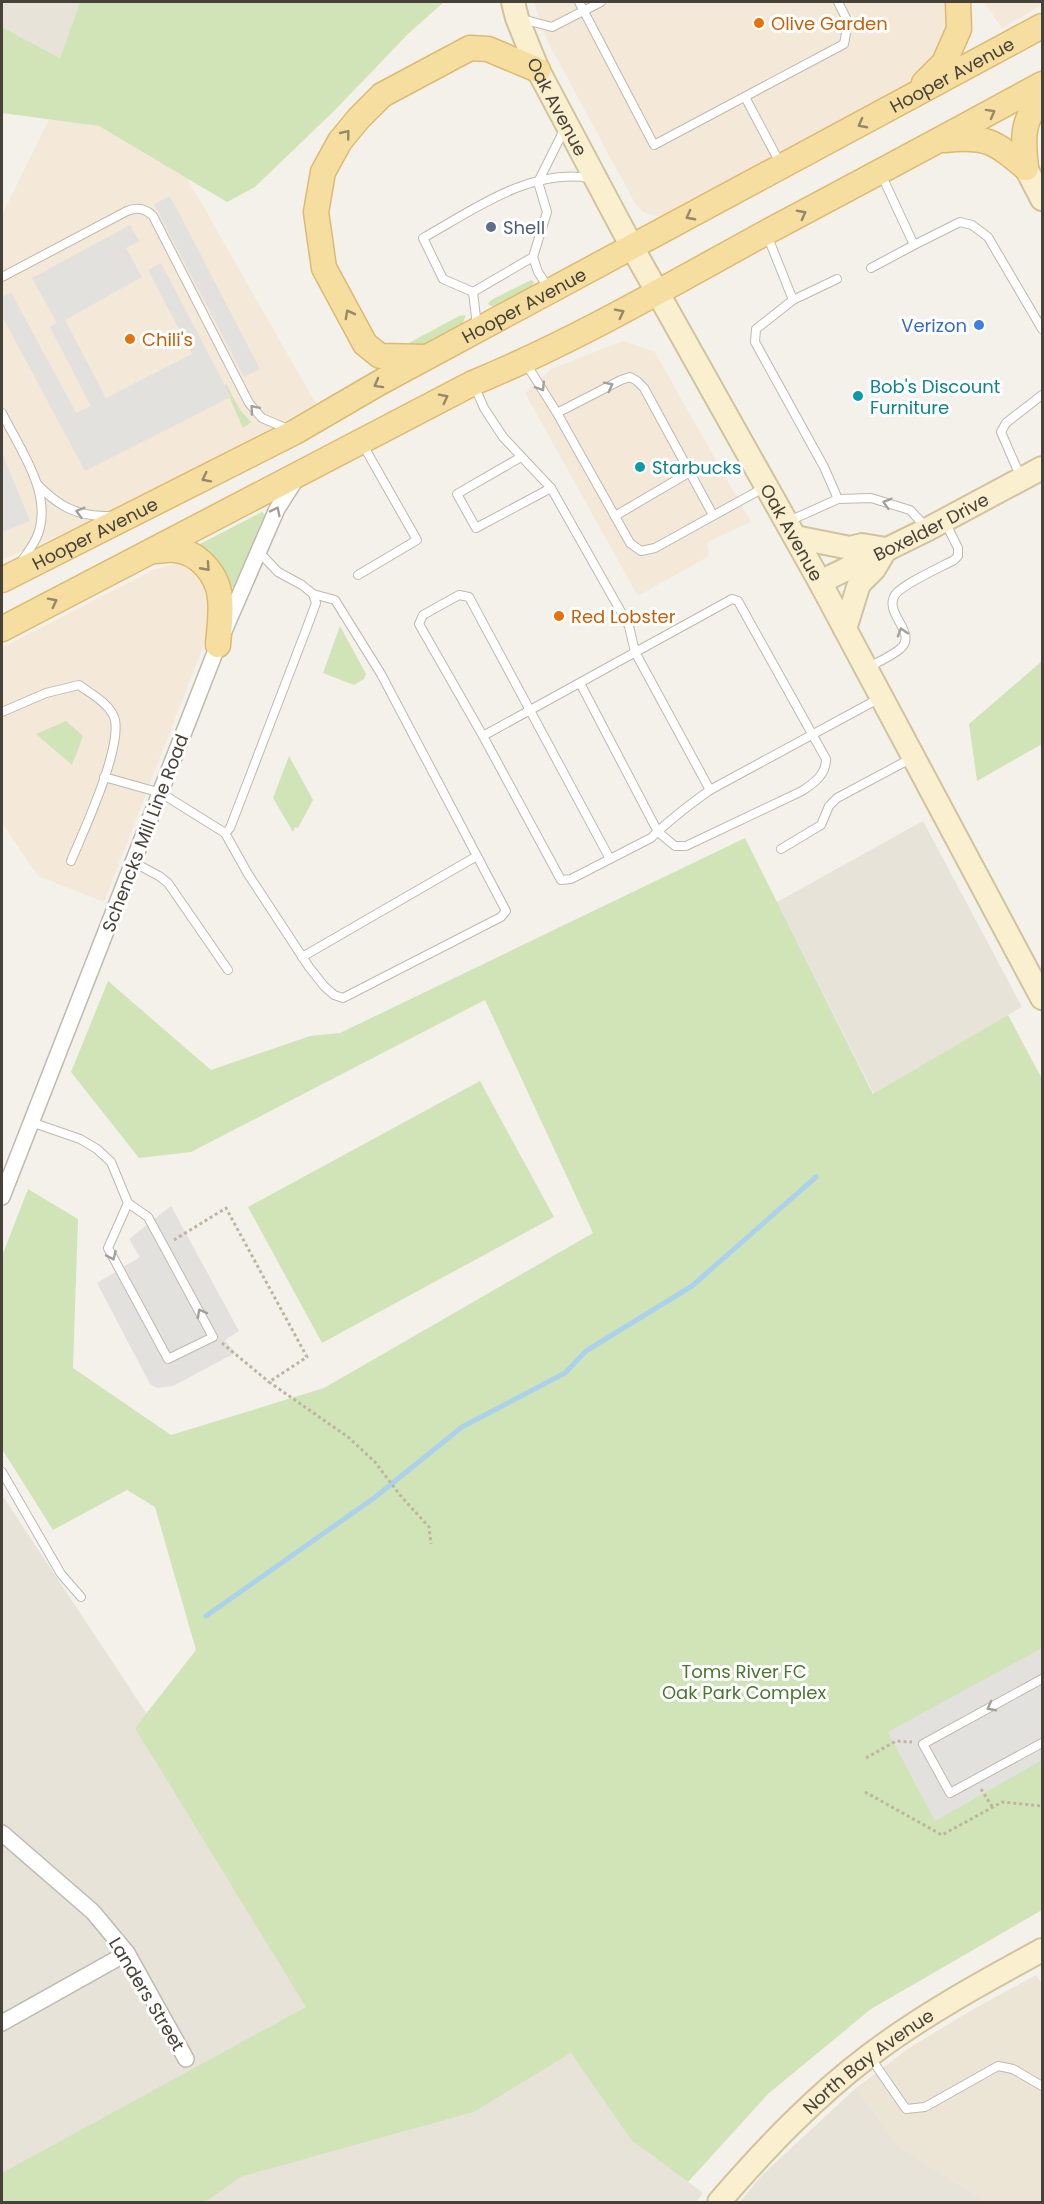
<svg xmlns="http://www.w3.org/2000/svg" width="1044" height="2204" font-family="Poppins,sans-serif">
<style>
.residential{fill:#e7e3d9}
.commercial{fill:#f4e8d8}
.education{fill:#ece5d6}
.green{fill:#d0e4b7}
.parking{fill:#e3e1de}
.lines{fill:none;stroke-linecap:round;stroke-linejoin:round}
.stream{stroke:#acd2eb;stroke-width:5}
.lane-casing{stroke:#bfb9ae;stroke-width:10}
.street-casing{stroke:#bfb9ae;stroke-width:18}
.secondary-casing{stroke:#d0c39e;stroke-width:26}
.primary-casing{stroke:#dbbb72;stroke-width:27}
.path{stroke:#bfb4a0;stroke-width:3;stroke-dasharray:3 3;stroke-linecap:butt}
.lane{stroke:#fff;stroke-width:8}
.street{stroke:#fff;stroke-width:15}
.secondary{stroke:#faefce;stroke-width:22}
.primary{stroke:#f6dea1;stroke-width:24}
.oneway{stroke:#968868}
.oneway2{stroke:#a3a09c}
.food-dot{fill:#e8710a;stroke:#fff;stroke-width:2}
.service-dot{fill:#5c6f8a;stroke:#fff;stroke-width:2}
.shop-dot{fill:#3f7fe0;stroke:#fff;stroke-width:2}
.culture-dot{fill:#0f9aa8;stroke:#fff;stroke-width:2}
.labels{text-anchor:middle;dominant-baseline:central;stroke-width:6;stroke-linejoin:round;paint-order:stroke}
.food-label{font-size:18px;fill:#c56008;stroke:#fff;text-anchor:start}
.street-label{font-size:18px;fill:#474239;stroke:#fff}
.service-label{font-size:18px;fill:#4e5e75;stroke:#fff;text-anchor:start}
.shop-label{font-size:18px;fill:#366cbe;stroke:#fff;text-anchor:end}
.culture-label{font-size:18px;fill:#0d838f;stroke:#fff;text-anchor:start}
.park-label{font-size:18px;fill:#4b7530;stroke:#fff}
</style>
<rect width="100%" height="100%" fill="#f4f1ea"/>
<g class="residential">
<path d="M2,2H80L60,58L2,27Z"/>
<path d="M923,821L1022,1007L874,1094L777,902Z"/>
<path d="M2,1495L365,2044L2,2202Z"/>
<path d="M571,2053L631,2140L703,2193L696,2202H205L241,2177L474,2112Z"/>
<path d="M856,2088L899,2146L986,2202H740L762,2175Z"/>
</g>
<g class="commercial">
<path d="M534,2H950L947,41L926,72L909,84L665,215L657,216L643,212L636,205L547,40Z"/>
<path d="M984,2H1042V5L1002,28Z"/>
<path d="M49,119L99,126L187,178L316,404L127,505L2,560V215Z"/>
<path d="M623,341L654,351L751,522L707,542L709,556L638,596L525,393L551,369Z"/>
<path d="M174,564L188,567L198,574L208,583L213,621L104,902L38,876L2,823V648L153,570Z"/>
</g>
<path class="education" d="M1036,1975L1042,1984V2202H986L899,2146L856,2088L909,2048L972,2010Z"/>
<g class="green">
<path d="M80,2H444L409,33L335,110L255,187L227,202L99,126L2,113V27L60,58Z"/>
<path d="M531,280L534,282L533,286L495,307L489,305L488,303L493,299Z"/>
<path d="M466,315L462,325L420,348L396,350L459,316Z"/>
<path d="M226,384L240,410L251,422L243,428L225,387Z"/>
<path d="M262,512L265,515L236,588L233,589L220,563L199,547L200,544Z"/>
<path d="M340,626L366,674L364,679L354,685L323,673Z"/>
<path d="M1042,661V744L977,781L969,724Z"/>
<path d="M66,721L83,736L72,765L36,734Z"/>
<path d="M289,756L313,800L298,828L295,827L293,832L273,798Z"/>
<path d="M745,838L873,1094L1008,1015L1042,1079V1910L871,2009L768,2094L688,2182L631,2140L571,2053L474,2112L241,2177L205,2202H2V2173L306,2007L135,1728L196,1650L155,1507L127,1490L53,1530L2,1449V1256L28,1189L78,1219L73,1368L171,1435L324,1388L593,1233L485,1000L191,1152L139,1158L71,1072L108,981L211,1070L310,1036L340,1033Z"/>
<path d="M480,1081L554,1217L322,1343L248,1207Z"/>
</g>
<g class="parking">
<path d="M170,196L260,369L244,377L154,204Z"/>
<path d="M130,225L139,241L126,248L142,277L65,320L106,398L192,354L148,270L161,263L231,397L85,471L2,316V297L11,292L76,413L91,406L50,327L57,323L32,278Z"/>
<path d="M2,453L30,521L2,532Z"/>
<path d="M171,1206L239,1331L225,1340L235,1353L173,1386L157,1388L150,1384L97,1283L140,1257L129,1239Z"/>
<path d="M1042,1648V1760L935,1821L888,1732Z"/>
</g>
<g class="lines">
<path class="stream" d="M206,1616L374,1498L462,1427L565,1373L586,1351L692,1286L816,1177"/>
<defs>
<g id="lane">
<path d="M579,2L654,145L844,44L848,22L838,2"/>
<path d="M522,19L552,27L601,2"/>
<path d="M745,97L780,163"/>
<path d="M565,128L538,182L547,212L533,257L473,292L443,279L423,238C473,210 530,168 589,178"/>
<path d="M881,174L914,245L960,222L972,225L988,237L1042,329"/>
<path d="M767,235L793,300L756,329L755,342L824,467L838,499"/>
<path d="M533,257L538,272L548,287"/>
<path d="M871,268L914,245"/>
<path d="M2,277L127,211C137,207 145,208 153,216L249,403L262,418L288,429"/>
<path d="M473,292L477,326"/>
<path d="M793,300L837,279"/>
<path d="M525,362L557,413L630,543L641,551L655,548L765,487"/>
<path d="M474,385L484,408L503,437L551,488L629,626L635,652L710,790L880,698"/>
<path d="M2,413C19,448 53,493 38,534C34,545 27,553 21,562"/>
<path d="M557,413L621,380L630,377L637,381L644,388L713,515"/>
<path d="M521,457L457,494L476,528L551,488"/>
<path d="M1021,478L1001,432L1006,423L1042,395"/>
<path d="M37,484C59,507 78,517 111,516"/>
<path d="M615,516L690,472"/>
<path d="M789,521L838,499L871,498L910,510L927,528"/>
<path d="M358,575L417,540L363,445"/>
<path d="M867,668C878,662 890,657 900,649C919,633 883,614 895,595C901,585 941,567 954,560L958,556V548L945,522"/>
<path d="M580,683L658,832L675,846H686L802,791C814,783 826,775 826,759L738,601L732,599L483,736L561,880L571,879L651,838C670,819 689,805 710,790"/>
<path d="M2,712L46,693L79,685C91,694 111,704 115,720C121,751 84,830 71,861"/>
<path d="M483,736L419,624L423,615L459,595L469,597L610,859"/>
<path d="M104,777L161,793L225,833L230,828L306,630L316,603L313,594"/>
<path d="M225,833L248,874L309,967L324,986L334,995L343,998L501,917L506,911L381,674L335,600L313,594L302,585L278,572L259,552"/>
<path d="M781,849L821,825L829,806L837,798L912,758"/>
<path d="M133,862L159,876L168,883L228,970"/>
<path d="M302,957L477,856"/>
<path d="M31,1122L80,1139L97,1149L111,1162L128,1203L148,1217L213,1337L168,1359L108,1248L128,1203"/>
<path d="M2,1472L61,1574L81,1597"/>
<path d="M1042,1679L923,1744L950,1793L1042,1743"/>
<path d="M870,2057L906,2109L925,2107L998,2066L1013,2069L1042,2086"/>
</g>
<g id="street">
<path d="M2,1197L218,645L277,509L296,479"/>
<path d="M2,1833L93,1912L127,1953L186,2059"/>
<path d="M2,2023L127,1953"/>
</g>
<g id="secondary">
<path id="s1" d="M513,2L517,18L538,70L632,247L820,582L1042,998"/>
<path d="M1026,168L1042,199"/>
<path d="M795,537L850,548L862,545L886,549L874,569L859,584L845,629"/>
<path id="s2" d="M820,582L928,529L1042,468"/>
<path id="s3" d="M719,2202C765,2149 813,2098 870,2055C923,2015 983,1982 1042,1950"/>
</g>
<g id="primary">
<path d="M924,83L944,63L959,29L958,2"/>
<path d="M945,140C986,135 995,142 1026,168"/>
<path d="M1026,168C1022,132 1023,123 1042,93"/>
<path d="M426,357L380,356L365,344L324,268L316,212L323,172L340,141L359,118L382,95L470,48L488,49L538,70"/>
<path d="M155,551C161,551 168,549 174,550C198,551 218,575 220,598C222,613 219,630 218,645"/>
<path id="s4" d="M2,580L295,432L379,383L1042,26"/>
<path d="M2,629L473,383C575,341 670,285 767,232C859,183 951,134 1042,84"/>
</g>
</defs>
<use href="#lane" class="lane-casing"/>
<use href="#street" class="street-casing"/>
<use href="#secondary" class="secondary-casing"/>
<use href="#primary" class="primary-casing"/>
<g class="path">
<path d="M174,1240L226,1208L307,1357L269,1382L348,1437L375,1462L400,1495L429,1527L431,1544"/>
<path d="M222,1343L269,1382"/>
<path d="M866,1758L896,1741L912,1742"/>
<path d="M981,1789L993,1808"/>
<path d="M865,1792L942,1835L1002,1802L1042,1806"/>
</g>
<use href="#lane" class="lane"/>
<use href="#street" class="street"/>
<use href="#secondary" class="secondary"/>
<use href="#primary" class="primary"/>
</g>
<defs><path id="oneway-chevron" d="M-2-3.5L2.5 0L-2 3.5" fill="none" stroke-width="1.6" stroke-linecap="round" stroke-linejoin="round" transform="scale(1.5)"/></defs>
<g class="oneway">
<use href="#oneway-chevron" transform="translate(991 113) rotate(-29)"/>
<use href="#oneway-chevron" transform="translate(862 124) rotate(152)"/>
<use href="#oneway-chevron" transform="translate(346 134) rotate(-51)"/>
<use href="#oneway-chevron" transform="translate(802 214) rotate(-28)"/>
<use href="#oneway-chevron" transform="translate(690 216) rotate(152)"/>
<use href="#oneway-chevron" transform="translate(620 313) rotate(-27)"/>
<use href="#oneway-chevron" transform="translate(349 314) rotate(-118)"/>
<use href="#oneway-chevron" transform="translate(378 384) rotate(151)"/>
<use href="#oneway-chevron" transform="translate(444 398) rotate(-27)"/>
<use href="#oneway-chevron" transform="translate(206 478) rotate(153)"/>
<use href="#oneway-chevron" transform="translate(206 567) rotate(48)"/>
<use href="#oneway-chevron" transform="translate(53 602) rotate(-27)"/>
</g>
<g class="oneway2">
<use href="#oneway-chevron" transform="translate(609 386) rotate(-27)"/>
<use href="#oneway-chevron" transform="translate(541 387) rotate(58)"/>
<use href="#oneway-chevron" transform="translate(254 409) rotate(-131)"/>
<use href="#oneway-chevron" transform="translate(887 503) rotate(-163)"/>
<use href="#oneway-chevron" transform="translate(276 511) rotate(-64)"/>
<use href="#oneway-chevron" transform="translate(80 512) rotate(-164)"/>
<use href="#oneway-chevron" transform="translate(902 632) rotate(-107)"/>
<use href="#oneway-chevron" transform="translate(112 1256) rotate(66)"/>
<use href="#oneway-chevron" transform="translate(201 1313) rotate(-119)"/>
<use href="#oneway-chevron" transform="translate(991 1707) rotate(152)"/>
</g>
<g class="food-dot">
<circle cx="759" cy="23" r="6"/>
<circle cx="130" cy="339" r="6"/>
<circle cx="559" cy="616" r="6"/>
</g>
<circle class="service-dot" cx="491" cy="227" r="6"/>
<circle class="shop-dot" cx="979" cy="325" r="6"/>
<g class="culture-dot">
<circle cx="858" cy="396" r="6"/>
<circle cx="640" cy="467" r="6"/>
</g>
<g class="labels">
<g class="food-label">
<text x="771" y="23">Olive Garden</text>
<text x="142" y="339">Chili's</text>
<text x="571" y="616">Red Lobster</text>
</g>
<g class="street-label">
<text stroke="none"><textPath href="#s4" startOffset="1076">Hooper Avenue</textPath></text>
<text stroke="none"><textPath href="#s1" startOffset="114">Oak Avenue</textPath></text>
<text stroke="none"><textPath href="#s4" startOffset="590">Hooper Avenue</textPath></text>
<text stroke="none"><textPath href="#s2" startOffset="124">Boxelder Drive</textPath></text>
<text stroke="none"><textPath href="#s1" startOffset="600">Oak Avenue</textPath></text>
<text stroke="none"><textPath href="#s4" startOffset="104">Hooper Avenue</textPath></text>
<text transform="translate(145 833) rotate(-69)">Schencks Mill Line Road</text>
<text transform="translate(147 1994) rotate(59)">Landers Street</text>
<text stroke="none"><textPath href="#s3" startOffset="206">North Bay Avenue</textPath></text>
</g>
<g class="service-label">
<text x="503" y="227">Shell</text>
</g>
<g class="shop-label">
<text x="967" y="325">Verizon</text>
</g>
<g class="culture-label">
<text x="870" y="386">Bob's Discount<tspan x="870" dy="21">Furniture</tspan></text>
<text x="652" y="467">Starbucks</text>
</g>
<g class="park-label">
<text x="744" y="1671">Toms River FC<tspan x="744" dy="21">Oak Park Complex</tspan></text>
</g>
</g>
<rect width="1044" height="2204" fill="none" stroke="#474239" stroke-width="6"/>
</svg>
